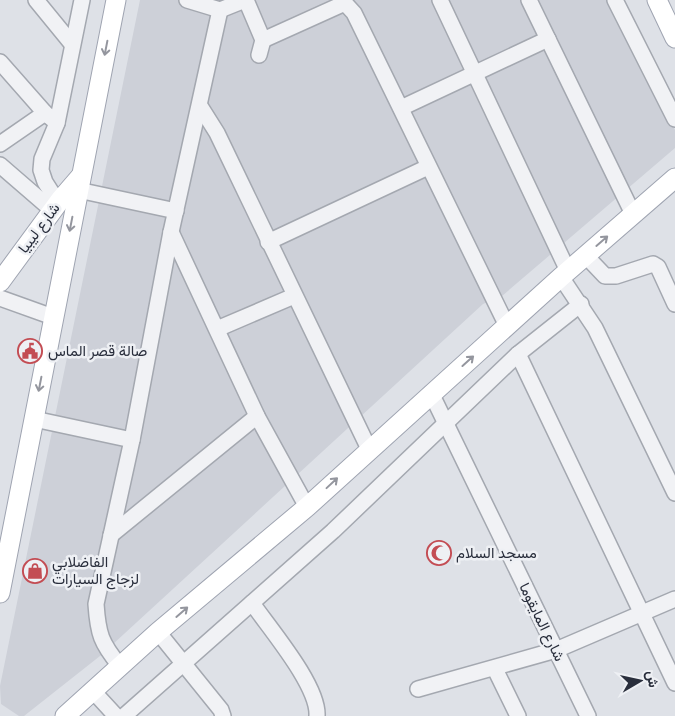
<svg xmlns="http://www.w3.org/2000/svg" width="675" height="716" font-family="'Fira Sans Condensed',Vazirmatn,sans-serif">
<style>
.built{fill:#cdd0d8}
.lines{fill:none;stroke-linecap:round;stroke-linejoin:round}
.minor-casing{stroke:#a4a8b0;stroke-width:18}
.major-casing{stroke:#9fa4b1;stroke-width:21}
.minor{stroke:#f1f2f5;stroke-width:15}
.major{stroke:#fff;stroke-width:19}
.oneway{stroke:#94969e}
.labels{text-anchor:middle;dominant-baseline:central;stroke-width:5;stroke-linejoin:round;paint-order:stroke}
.street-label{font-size:15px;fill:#292e3c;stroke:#eef0f4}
.poi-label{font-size:15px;fill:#292e3c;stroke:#eef0f4;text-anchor:start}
</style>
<rect width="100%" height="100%" fill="#dee1e7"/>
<path class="built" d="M140,0H611L632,49L675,130V148L502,296L483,304L100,656L24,716H19L1,704L0,686Z"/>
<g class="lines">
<defs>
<g id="minor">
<path d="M36,0L72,44"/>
<path d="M187,0L220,10L245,0"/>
<path d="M246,0L263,40L259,55"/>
<path d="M342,0L354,13L507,326"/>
<path d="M440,0L568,271"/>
<path d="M529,0L633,214"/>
<path d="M615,0L675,119"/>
<path d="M263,40L345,3"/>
<path d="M0,62L45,113L57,123"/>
<path d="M200,106L217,133L369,449"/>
<path d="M401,108L548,39"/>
<path d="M0,144L45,113"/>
<path d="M0,165L52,210"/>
<path d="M78,190L176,211"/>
<path d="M61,199L52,193L45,182L41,170L42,159L57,123L82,0"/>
<path d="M171,232L257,416L307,507"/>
<path d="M268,242L428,167"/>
<path d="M586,256L605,276H616L653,264L658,267L675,304"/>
<path d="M561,277L595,328L675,493"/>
<path d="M0,298L53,317"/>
<path d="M217,329L294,296"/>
<path d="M518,354L675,683"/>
<path d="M431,393L588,716"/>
<path d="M34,419L132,440"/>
<path d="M111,535L257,416"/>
<path d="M252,603C270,629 319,686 317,716"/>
<path d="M158,632L221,710L223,716"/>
<path d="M120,666C101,643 98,634 96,604L132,440L171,232L220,10"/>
<path d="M495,669L518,716"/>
<path d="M418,689L556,650L675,599"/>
<path d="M93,691L116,716"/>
<path d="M124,716L333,531L518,354L581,304"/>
</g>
<g id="major">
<path d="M657,0L675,38"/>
<path d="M0,282L61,199L80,177"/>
<path d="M0,593L116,0"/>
<path d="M65,716L158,632L307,507L561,277L675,178"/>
</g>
</defs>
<use href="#minor" class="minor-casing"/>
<use href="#major" class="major-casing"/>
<use href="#minor" class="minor"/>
<use href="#major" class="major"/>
</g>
<defs><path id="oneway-shaft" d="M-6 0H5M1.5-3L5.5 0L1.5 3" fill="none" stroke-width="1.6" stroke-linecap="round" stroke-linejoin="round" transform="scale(1.25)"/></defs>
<g class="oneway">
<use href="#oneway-shaft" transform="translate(106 48) rotate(101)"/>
<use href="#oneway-shaft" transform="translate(71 224) rotate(101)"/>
<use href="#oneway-shaft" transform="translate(602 241) rotate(-41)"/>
<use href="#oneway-shaft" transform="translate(468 361) rotate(-42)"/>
<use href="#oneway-shaft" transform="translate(40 384) rotate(101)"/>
<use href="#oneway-shaft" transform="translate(332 483) rotate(-43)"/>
<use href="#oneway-shaft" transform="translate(182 612) rotate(-41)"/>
</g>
<defs>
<symbol id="civic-ring" viewBox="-11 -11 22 22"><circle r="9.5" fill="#eef0f4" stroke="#c34c53" stroke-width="1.5"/><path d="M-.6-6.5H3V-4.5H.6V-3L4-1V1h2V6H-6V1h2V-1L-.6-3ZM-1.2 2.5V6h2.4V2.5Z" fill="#c34c53"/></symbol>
<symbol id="mosque-ring" viewBox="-11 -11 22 22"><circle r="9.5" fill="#eef0f4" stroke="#c34c53" stroke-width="1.5"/><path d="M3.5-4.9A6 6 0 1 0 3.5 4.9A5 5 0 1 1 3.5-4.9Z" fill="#c34c53"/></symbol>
<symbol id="shop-ring" viewBox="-11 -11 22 22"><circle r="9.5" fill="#eef0f4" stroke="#c34c53" stroke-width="1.5"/><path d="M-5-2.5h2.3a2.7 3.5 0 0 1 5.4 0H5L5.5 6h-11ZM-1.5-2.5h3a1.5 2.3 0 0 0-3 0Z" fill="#c34c53"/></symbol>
</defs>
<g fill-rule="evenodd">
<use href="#civic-ring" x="16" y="337" width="28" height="28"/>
<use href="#mosque-ring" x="425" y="539" width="28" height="28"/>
<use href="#shop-ring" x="21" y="557" width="28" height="28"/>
</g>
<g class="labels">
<g class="street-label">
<text transform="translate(39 228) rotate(-53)">شارع ليبيا</text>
<text transform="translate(542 622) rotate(64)">شارع المايقوما</text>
</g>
<g class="poi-label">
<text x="48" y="351">صالة قصر الماس</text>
<text x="456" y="553">مسجد السلام</text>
<text x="52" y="562">الفاضلابي<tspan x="52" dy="17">لزجاج السيارات</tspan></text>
</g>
</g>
<g transform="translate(640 681) rotate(81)" stroke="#eef0f4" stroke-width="4" paint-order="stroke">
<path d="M0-4L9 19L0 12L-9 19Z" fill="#292e3c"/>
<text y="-8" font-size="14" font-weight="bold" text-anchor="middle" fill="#292e3c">ش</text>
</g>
</svg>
